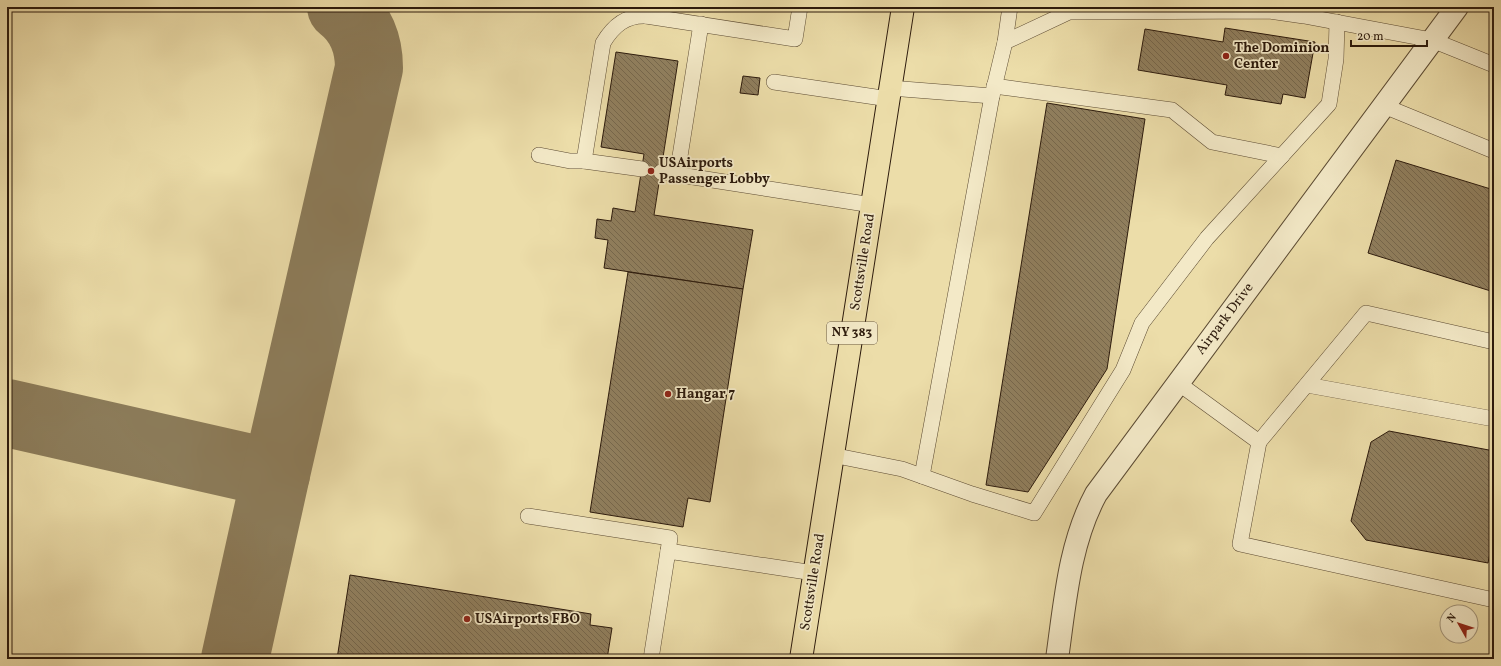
<svg xmlns="http://www.w3.org/2000/svg" width="1501" height="666" font-family="Vollkorn,serif">
<style>
.lines{fill:none;stroke-linecap:round;stroke-linejoin:round}
.taxiway{stroke:#8c7c5a;stroke-width:68}
.building{fill:url(#building-back-hatch);stroke:#2c1a0c}
.lane-casing{stroke:#5c4b33;stroke-width:16}
.street-casing{stroke:#5c4b33;stroke-width:24}
.primary-casing{stroke:#2c1a0c;stroke-width:24}
.lane{stroke:#f3e9c7;stroke-width:15}
.street{stroke:#f3e9c7;stroke-width:22}
.primary{stroke:#ecdda9;stroke-width:22}
.poi-dot{fill:#8f2418;stroke:#f3e9c7;stroke-width:1.5}
.labels{text-anchor:middle;dominant-baseline:central;stroke-width:3.5;stroke-linejoin:round;paint-order:stroke}
.shield{fill:#f3e9c7;stroke:#685844;stroke-width:1}
.shield-label{font-size:13px;font-weight:bold;fill:#2c1a0c}
.poi-label{font-size:14px;font-weight:bold;fill:#2c1a0c;stroke:#f3e9c7;text-anchor:start}
.street-label{font-size:14px;fill:#2c1a0c;stroke:#f3e9c7}
</style>
<defs>
<pattern id="building-back-hatch" width="6" height="6" patternUnits="userSpaceOnUse"><rect width="6" height="6" fill="#907f5e"/><path d="M-1 5l2 2M0 0l6 6M5-1l2 2" fill="none" stroke="#76674c"/></pattern>
</defs>
<rect width="100%" height="100%" fill="#ecdda9"/>
<filter id="stains"><feTurbulence type="fractalNoise" baseFrequency=".005" numOctaves="4"/><feColorMatrix values="0 0 0 0 .2 0 0 0 0 .09 0 0 0 0 .02 0 0 0 .5 -.17"/></filter>
<radialGradient id="worn" r=".72"><stop offset=".6" stop-color="#630" stop-opacity="0"/><stop offset="1" stop-color="#630" stop-opacity=".3"/></radialGradient>
<g class="lines">
<g class="taxiway">
<path d="M7,413L276,474"/>
<path d="M235,659L276,474L369,68C369,44 361,22 341,7"/>
</g>
</g>
<g class="building">
<path d="M1225,28L1315,42L1305,98L1283,94L1281,104L1225,95L1227,85L1138,70L1145,29L1223,42Z"/>
<path d="M616,52L678,61L654,215L753,230L743,289L604,268L608,240L595,238L597,219L611,221L613,208L635,212L644,154L601,147Z"/>
<path d="M743,76L760,78L758,95L740,93Z"/>
<path d="M1047,103L1145,119L1107,369L1028,492L986,485Z"/>
<path d="M1396,160L1494,190V292L1368,253Z"/>
<path d="M628,272L743,289L710,502L688,498L683,527L590,512Z"/>
<path d="M1389,431L1494,451V532L1488,563L1366,540L1351,521L1371,442Z"/>
<path d="M350,575L591,614L590,625L612,628L607,659H337Z"/>
</g>
<g class="lines">
<defs>
<g id="lane">
<path d="M648,7L646,16L795,39L800,7"/>
<path d="M1005,42L1010,7"/>
<path d="M774,82L889,99"/>
<path d="M994,86L1172,110L1212,142L1282,156"/>
<path d="M890,88L992,96L1005,42L1069,12L1269,11L1304,16L1432,40L1494,65"/>
<path d="M1384,106L1494,151"/>
<path d="M539,155L570,161H584"/>
<path d="M642,169L584,161L603,43C613,26 626,15 646,16"/>
<path d="M661,172L872,205"/>
<path d="M677,175L701,24"/>
<path d="M1178,383L1259,442L1240,544L1494,600"/>
<path d="M1307,385L1494,419"/>
<path d="M1259,442L1366,313L1494,342"/>
<path d="M832,455L902,469L972,494L1034,513L1123,370L1142,323L1207,238L1329,104L1336,59L1337,22"/>
<path d="M922,476L992,96"/>
<path d="M528,516L670,538L668,551"/>
<path d="M651,659L668,551L814,573"/>
</g>
<path id="street" d="M1057,659C1065,603 1069,544 1096,494L1457,7"/>
<path id="primary" d="M801,659L903,7"/>
</defs>
<use href="#lane" class="lane-casing"/>
<use href="#street" class="street-casing"/>
<use href="#primary" class="primary-casing"/>
<use href="#lane" class="lane"/>
<use href="#street" class="street"/>
<use href="#primary" class="primary"/>
</g>
<g class="poi-dot">
<circle cx="1226" cy="56" r="4"/>
<circle cx="651" cy="171" r="4"/>
<circle cx="668" cy="394" r="4"/>
<circle cx="467" cy="619" r="4"/>
</g>
<g class="labels">
<rect class="shield" x="827" y="322" width="50" height="22" rx="3"/>
<g class="shield-label">
<text x="852" y="333">NY 383</text>
</g>
<g class="poi-label">
<text x="1234" y="48">The Dominion<tspan x="1234" dy="16">Center</tspan></text>
<text x="659" y="163">USAirports<tspan x="659" dy="16">Passenger Lobby</tspan></text>
<text x="676" y="394">Hangar 7</text>
<text x="475" y="619">USAirports FBO</text>
</g>
<g class="street-label">
<text transform="translate(863 262) rotate(-81)">Scottsville Road</text>
<text transform="translate(1225 319) rotate(-53)">Airpark Drive</text>
<text transform="translate(813 582) rotate(-81)">Scottsville Road</text>
</g>
</g>
<rect width="1501" height="666" fill="none" stroke="#ecdda9" stroke-width="24"/>
<rect x="8" y="8" width="1485" height="650" fill="none" stroke="#2c1a0c" stroke-width="2"/>
<rect x="12" y="12" width="1477" height="642" fill="none" stroke="#2c1a0c"/>
<g transform="translate(1459 624) rotate(309)"><circle r="19" fill="#f3e9c7" stroke="#a3967c"/>
<path d="M0-3L7 15L0 10L-7 15Z" fill="#8f2418"/>
<text y="-6" font-size="11" font-weight="bold" text-anchor="middle" fill="#2c1a0c">N</text>
</g>
<path d="M1351 40v6h76v-6" fill="none" stroke="#2c1a0c" stroke-width="2"/>
<text x="1357" y="40" font-size="12" fill="#2c1a0c" stroke="#f3e9c7" stroke-width="3" paint-order="stroke">20 m</text>
<rect width="100%" height="100%" filter="url(#stains)"/>
<rect width="100%" height="100%" fill="url(#worn)"/>
</svg>
